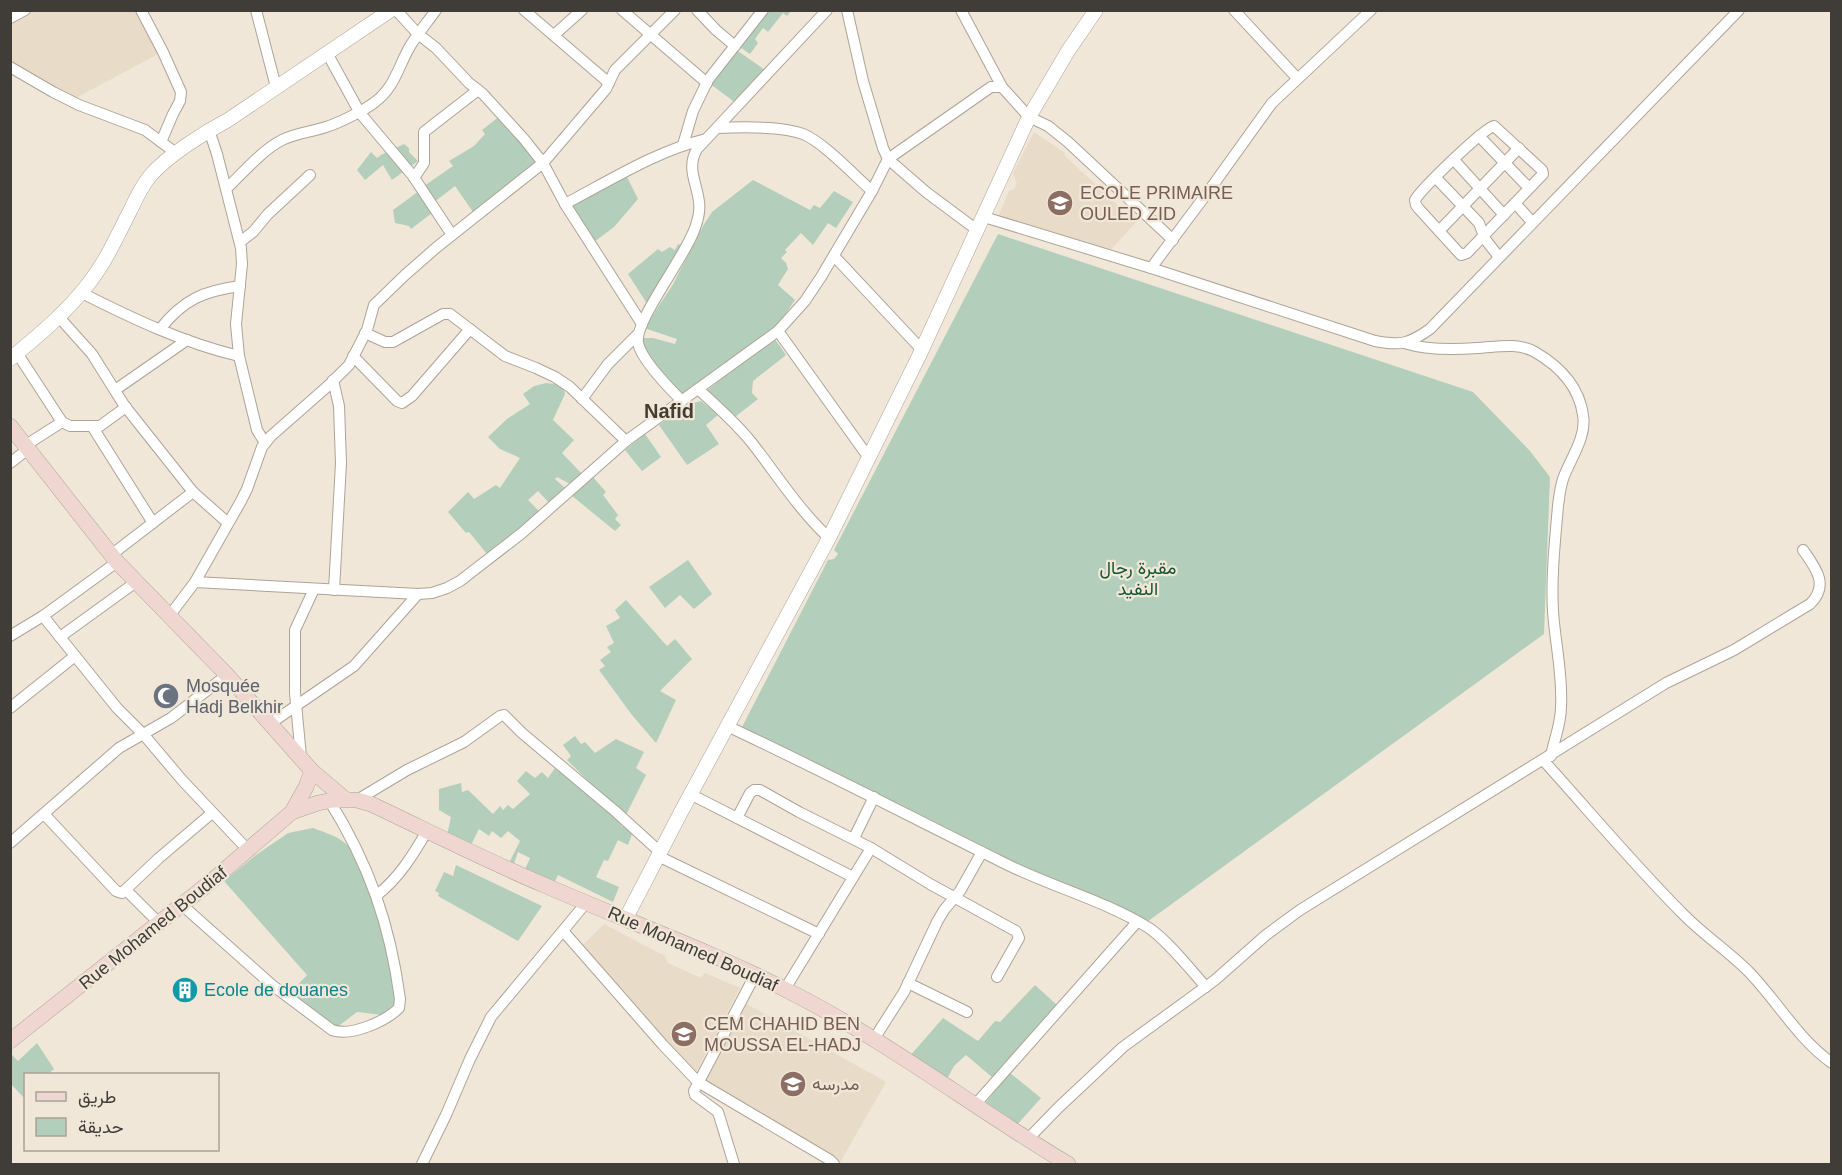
<svg xmlns="http://www.w3.org/2000/svg" width="1842" height="1175" font-family="Helvetica,Vazirmatn,sans-serif">
<style>
.built{fill:#e8dbc7}
.green{fill:#b3cfbb}
.lines{fill:none;stroke-linecap:round;stroke-linejoin:round}
.minor-casing{stroke:#aca497;stroke-width:12}
.tertiary-casing{stroke:#aca497;stroke-width:15}
.secondary-casing{stroke:#aca497;stroke-width:16}
.minor{stroke:#fff;stroke-width:10}
.tertiary{stroke:#fff;stroke-width:14}
.secondary{stroke:#f0d6d1;stroke-width:15}
.labels{text-anchor:middle;dominant-baseline:central;stroke-width:4.5;stroke-linejoin:round;paint-order:stroke}
.education-label{font-size:18px;fill:#785e54;stroke:#f0e7d9;text-anchor:start}
.park-label{font-size:18px;fill:#125530;stroke:#f0e7d9}
.worship-label{font-size:18px;fill:#5b616d;stroke:#f0e7d9;text-anchor:start}
.street-label{font-size:18px;fill:#403c37;stroke:#f0e7d9}
.culture-label{font-size:18px;fill:#0d838f;stroke:#f0e7d9;text-anchor:start}
.neighbourhood-label{font-size:20px;font-weight:bold;fill:#443d31;stroke:#f0e7d9}
</style>
<rect width="100%" height="100%" fill="#f0e7d9"/>
<g class="built">
<path d="M28,11H138L160,53L74,99L11,63L10,20Z"/>
<path d="M1034,132L1065,153L1064,155L1136,222L1107,254L998,217L1009,191L1014,189L1017,184L1013,173Z"/>
<path d="M604,924L665,956L668,963L701,978L705,973L740,988L692,1080L577,951Z"/>
<path d="M745,1003L886,1082L839,1164H830L700,1086Z"/>
</g>
<g class="green">
<path d="M768,11H791L787,16L783,13L768,32L763,28L755,39L758,43L750,54L738,46Z"/>
<path d="M735,49L765,70L737,104L709,83Z"/>
<path d="M500,116L538,165L473,212L455,186L433,203L424,186L453,166L449,161L474,146L485,134L482,130Z"/>
<path d="M404,144L409,148V152L418,161L392,180L383,165L365,180L357,170L371,152L377,158C386,151 395,149 404,144Z"/>
<path d="M626,175L638,199L614,227L594,242L571,208Z"/>
<path d="M753,180L810,210L814,205L820,208L834,191L853,202L836,228L828,223L813,245L801,233L785,250L787,252L781,258L786,263L788,269L778,285L795,300L778,325L682,396L670,393L641,343L644,338H653L675,344L677,339L644,328L672,286L703,226L712,212Z"/>
<path d="M419,191L432,213L411,229L409,226L395,223L393,210Z"/>
<path d="M998,234L1473,392L1530,451L1550,477L1544,634L1147,922L1100,897L1016,865L741,729L828,560L834,559L838,554L834,550Z"/>
<path d="M678,244L681,245L654,296L646,302L628,274L658,249L662,252L670,247L675,250Z"/>
<path d="M774,338L786,355L753,381L752,393L758,399L735,417L705,392Z"/>
<path d="M546,383L563,385L565,394L553,420L574,440L562,453L583,475L572,485L557,477L555,479L565,488L550,504L538,491L528,500L540,512L487,554L469,532L466,533L448,512L468,492L474,499L496,485L500,488L520,458L500,449L488,437L507,419L530,404L523,394L534,386Z"/>
<path d="M701,401L718,415L706,425L719,444L687,465L659,425L686,405Z"/>
<path d="M645,434L661,457L642,471L625,450Z"/>
<path d="M592,476L606,492L603,495L618,515L615,519L621,525L615,531L571,495Z"/>
<path d="M688,560L712,594L694,609L680,595L665,608L649,587Z"/>
<path d="M626,600L667,646L675,639L692,659L660,691L676,700L656,743L632,715L599,670L605,666L600,660L611,652L607,647L614,643L606,626L620,618L615,610Z"/>
<path d="M575,736L581,744L585,742L595,753L616,739L644,752L636,768L646,775L625,817L567,760L571,756L563,745Z"/>
<path d="M557,765L623,822L621,826L633,831L628,845L618,840L608,861L604,860L596,877L619,887L613,902L558,875L552,888L523,874L530,858L518,852L512,869L507,867L520,841L508,831L501,838L492,831L489,836L479,829L471,845L447,835L451,817L439,810V789L461,783L462,792L468,790L493,814L500,806L503,810L508,805L513,809L530,794L517,781L526,771L535,778L542,772L548,778Z"/>
<path d="M313,828C323,832 338,836 346,844C377,868 389,963 397,1002L382,1015L357,1012L336,1028L288,995L307,975L224,881L256,855L288,833Z"/>
<path d="M456,865L542,906L518,941L438,896L439,893L435,891L444,872L453,876Z"/>
<path d="M1035,985L1057,1005L993,1078L966,1055L954,1066L946,1081L909,1057L943,1018L978,1041L995,1021L1000,1022Z"/>
<path d="M37,1043L54,1069L48,1074H26L25,1095L23,1097L11,1084V1054L18,1061Z"/>
<path d="M1010,1073L1041,1098L1015,1127L983,1106Z"/>
</g>
<g class="lines">
<defs>
<g id="minor">
<path d="M141,10L163,52L181,92L180,101L173,114L161,142"/>
<path d="M256,10L276,87"/>
<path d="M396,10L418,34L436,48L469,83L483,94L524,139L543,163L565,204L642,324"/>
<path d="M524,10L609,83"/>
<path d="M622,10L707,83"/>
<path d="M697,10L716,30L735,46"/>
<path d="M847,10L863,81L883,148L888,159L926,192L977,230"/>
<path d="M961,10L1002,87"/>
<path d="M1234,10L1297,78"/>
<path d="M10,18L25,10"/>
<path d="M554,35L582,10"/>
<path d="M327,53L360,113L413,176L452,235"/>
<path d="M10,67L53,92L79,105L145,130L176,153"/>
<path d="M1494,126L1542,170L1543,174L1467,253L1461,255L1419,209L1416,205L1415,200C1422,188 1483,129 1494,126Z"/>
<path d="M718,128C741,127 782,126 803,134C823,142 854,175 872,191"/>
<path d="M209,130L217,154L241,248L242,264L236,324L239,356L257,430L265,443"/>
<path d="M1479,136L1529,188"/>
<path d="M683,145L693,111L708,80L763,10"/>
<path d="M1454,160L1504,215"/>
<path d="M414,178L424,163V132L478,90"/>
<path d="M1436,178L1479,223L1485,239L1499,257"/>
<path d="M226,189C242,174 262,150 282,140C296,133 311,132 326,127C339,123 365,110 375,102C394,88 398,68 409,48C417,34 427,23 436,10"/>
<path d="M1515,203L1532,222"/>
<path d="M565,204C611,180 656,151 706,139"/>
<path d="M984,217L1151,268L1375,341C1400,346 1409,344 1430,329L1739,10"/>
<path d="M1439,231L1519,148"/>
<path d="M240,242L253,232L268,214L310,175"/>
<path d="M834,256L922,350"/>
<path d="M1151,268L1208,192L1272,103L1371,10"/>
<path d="M80,292C131,318 184,343 239,356"/>
<path d="M58,316L92,354L124,405L193,492"/>
<path d="M160,329C184,299 204,291 240,286"/>
<path d="M778,331L869,458"/>
<path d="M365,333L385,342H393L443,314H450L505,356L536,368L555,377L570,387L626,441"/>
<path d="M1404,343C1427,350 1453,350 1477,348C1497,347 1517,342 1535,352C1559,366 1579,386 1583,415C1587,437 1570,459 1563,479C1560,488 1559,498 1558,506C1555,541 1551,577 1553,611C1555,643 1563,674 1561,707C1561,724 1554,740 1551,756"/>
<path d="M17,353L62,422L26,445"/>
<path d="M353,356L397,401L402,403L412,396L470,329"/>
<path d="M333,380L339,406L341,463L334,590"/>
<path d="M115,390L187,340"/>
<path d="M699,390C717,406 736,423 752,443C777,475 799,510 829,538"/>
<path d="M582,399L608,364L638,334"/>
<path d="M682,401C670,389 641,359 638,343C634,320 688,254 696,225C698,219 700,209 699,202C697,183 686,168 697,149L827,10"/>
<path d="M62,422L70,426H100L126,407"/>
<path d="M92,426L153,523"/>
<path d="M10,463L28,449"/>
<path d="M111,555L193,492L228,523"/>
<path d="M195,582L418,594L432,593L447,588L460,581L522,533L626,441L778,331L805,301L821,277L872,191L888,159L991,87H1002L1029,117L1048,126L1068,142L1173,240"/>
<path d="M170,615L195,582L241,501L247,489L262,447L271,436L329,385L349,365L367,330L374,305L405,275L437,247L543,163L606,89L615,70L675,10"/>
<path d="M43,616L117,708L144,735L182,780L248,850"/>
<path d="M10,636L43,616L117,562"/>
<path d="M60,637L136,582"/>
<path d="M10,708L75,656"/>
<path d="M271,723L354,666L418,594"/>
<path d="M727,726C819,769 909,816 1000,861C1048,886 1102,899 1149,928C1168,941 1190,969 1206,987"/>
<path d="M301,757L295,693V630L314,589"/>
<path d="M1543,760C1590,812 1635,866 1684,915C1705,936 1729,952 1749,972C1778,1002 1798,1039 1832,1063"/>
<path d="M690,794L853,877"/>
<path d="M357,800L407,770L464,742L500,716L504,715L522,733L615,811L660,852"/>
<path d="M44,814L116,891L122,893L159,858L212,813"/>
<path d="M737,818L750,793L754,790H760L799,812L871,848L930,884L1012,929L1016,931L1019,938L997,977"/>
<path d="M854,838L874,797"/>
<path d="M10,843L119,748L171,718L227,675"/>
<path d="M658,856L819,934"/>
<path d="M126,890L159,923"/>
<path d="M377,895C399,878 413,855 427,831"/>
<path d="M182,905L272,985L332,1030C351,1037 386,1021 399,1008L400,999C390,924 369,864 329,800"/>
<path d="M564,932L663,1045L698,1082L830,1160L834,1164"/>
<path d="M908,983L967,1012"/>
<path d="M785,989L871,848"/>
<path d="M874,1039L904,992L937,922L944,910L960,891L982,852"/>
<path d="M974,1106L1137,922"/>
<path d="M1027,1140L1058,1108L1123,1047L1215,980L1266,935L1300,910L1666,683L1734,650L1810,604C1830,585 1815,567 1803,550"/>
<path d="M422,1164L446,1115L470,1059L491,1017L586,903"/>
<path d="M734,1164L718,1112L695,1095L694,1091L755,975"/>
</g>
<g id="tertiary">
<path d="M10,359C38,336 67,312 89,283C107,260 119,232 132,207C137,196 143,185 150,176C167,156 205,132 228,120L391,10"/>
<path d="M626,918L681,812L829,538L919,356L1029,117L1068,51L1096,10"/>
</g>
<g id="secondary">
<path d="M10,426L117,562L227,675L312,771L345,799"/>
<path d="M292,812L306,787L312,771"/>
<path d="M10,1041L208,884L292,812L318,803L333,800H357L371,804C428,831 485,860 544,885C629,922 716,953 798,996C893,1045 977,1110 1068,1164"/>
</g>
</defs>
<use href="#minor" class="minor-casing"/>
<use href="#tertiary" class="tertiary-casing"/>
<use href="#secondary" class="secondary-casing"/>
<use href="#minor" class="minor"/>
<use href="#tertiary" class="tertiary"/>
<use href="#secondary" class="secondary"/>
</g>
<defs>
<symbol id="school-disc" viewBox="-11 -11 22 22"><circle r="9.5" fill="#8d6e63" stroke="#f0e7d9"/><path d="M0-5L7-2L0 1L-7-2ZM-4 1L0 2.5L4 1V4Q0 6-4 4Z" fill="#fff"/></symbol>
<symbol id="mosque-disc" viewBox="-11 -11 22 22"><circle r="9.5" fill="#6b7280" stroke="#f0e7d9"/><path d="M3.5-4.9A6 6 0 1 0 3.5 4.9A5 5 0 1 1 3.5-4.9Z" fill="#fff"/></symbol>
<symbol id="building-disc" viewBox="-11 -11 22 22"><circle r="9.5" fill="#0f9aa8" stroke="#f0e7d9"/><path d="M-4-6H4V6H1V3H-1V6H-4ZM-2.5-4.3h1.7v1.8h-1.7ZM.8-4.3h1.7v1.8H.8ZM-2.5-1h1.7V.8h-1.7ZM.8-1h1.7V.8H.8Z" fill="#fff"/></symbol>
</defs>
<g fill-rule="evenodd">
<use href="#school-disc" x="1045" y="188" width="30" height="30"/>
<use href="#mosque-disc" x="151" y="681" width="30" height="30"/>
<use href="#building-disc" x="170" y="975" width="30" height="30"/>
<use href="#school-disc" x="669" y="1019" width="30" height="30"/>
<use href="#school-disc" x="778" y="1069" width="30" height="30"/>
</g>
<g class="labels">
<g class="education-label">
<text x="1080" y="193">ECOLE PRIMAIRE<tspan x="1080" dy="21">OULED ZID</tspan></text>
<text x="704" y="1024">CEM CHAHID BEN<tspan x="704" dy="21">MOUSSA EL-HADJ</tspan></text>
<text x="812" y="1084">مدرسه</text>
</g>
<g class="park-label">
<text x="1138" y="568">مقبرة رجال<tspan x="1138" dy="21">النفيد</tspan></text>
</g>
<g class="worship-label">
<text x="186" y="686">Mosquée<tspan x="186" dy="21">Hadj Belkhir</tspan></text>
</g>
<g class="street-label">
<text transform="translate(153 928) rotate(-39)">Rue Mohamed Boudiaf</text>
<text transform="translate(693 949) rotate(24)">Rue Mohamed Boudiaf</text>
</g>
<g class="culture-label">
<text x="204" y="990">Ecole de douanes</text>
</g>
<g class="neighbourhood-label">
<text x="669" y="411">Nafid</text>
</g>
</g>
<rect width="1842" height="1175" fill="none" stroke="#403c37" stroke-width="24"/>
<rect x="24" y="1073" width="195" height="78" fill="#f0e7d9" stroke="#aaa398" stroke-width="1.5"/>
<rect x="36" y="1092" width="30" height="9" fill="#f0d6d1" stroke="#aaa398" stroke-width="1.5"/>
<text x="78" y="1103" font-size="18" fill="#403c37">طريق</text>
<rect x="36" y="1118" width="30" height="18" fill="#b3cfbb" stroke="#aaa398" stroke-width="1.5"/>
<text x="78" y="1133" font-size="18" fill="#403c37">حديقة</text>
</svg>
